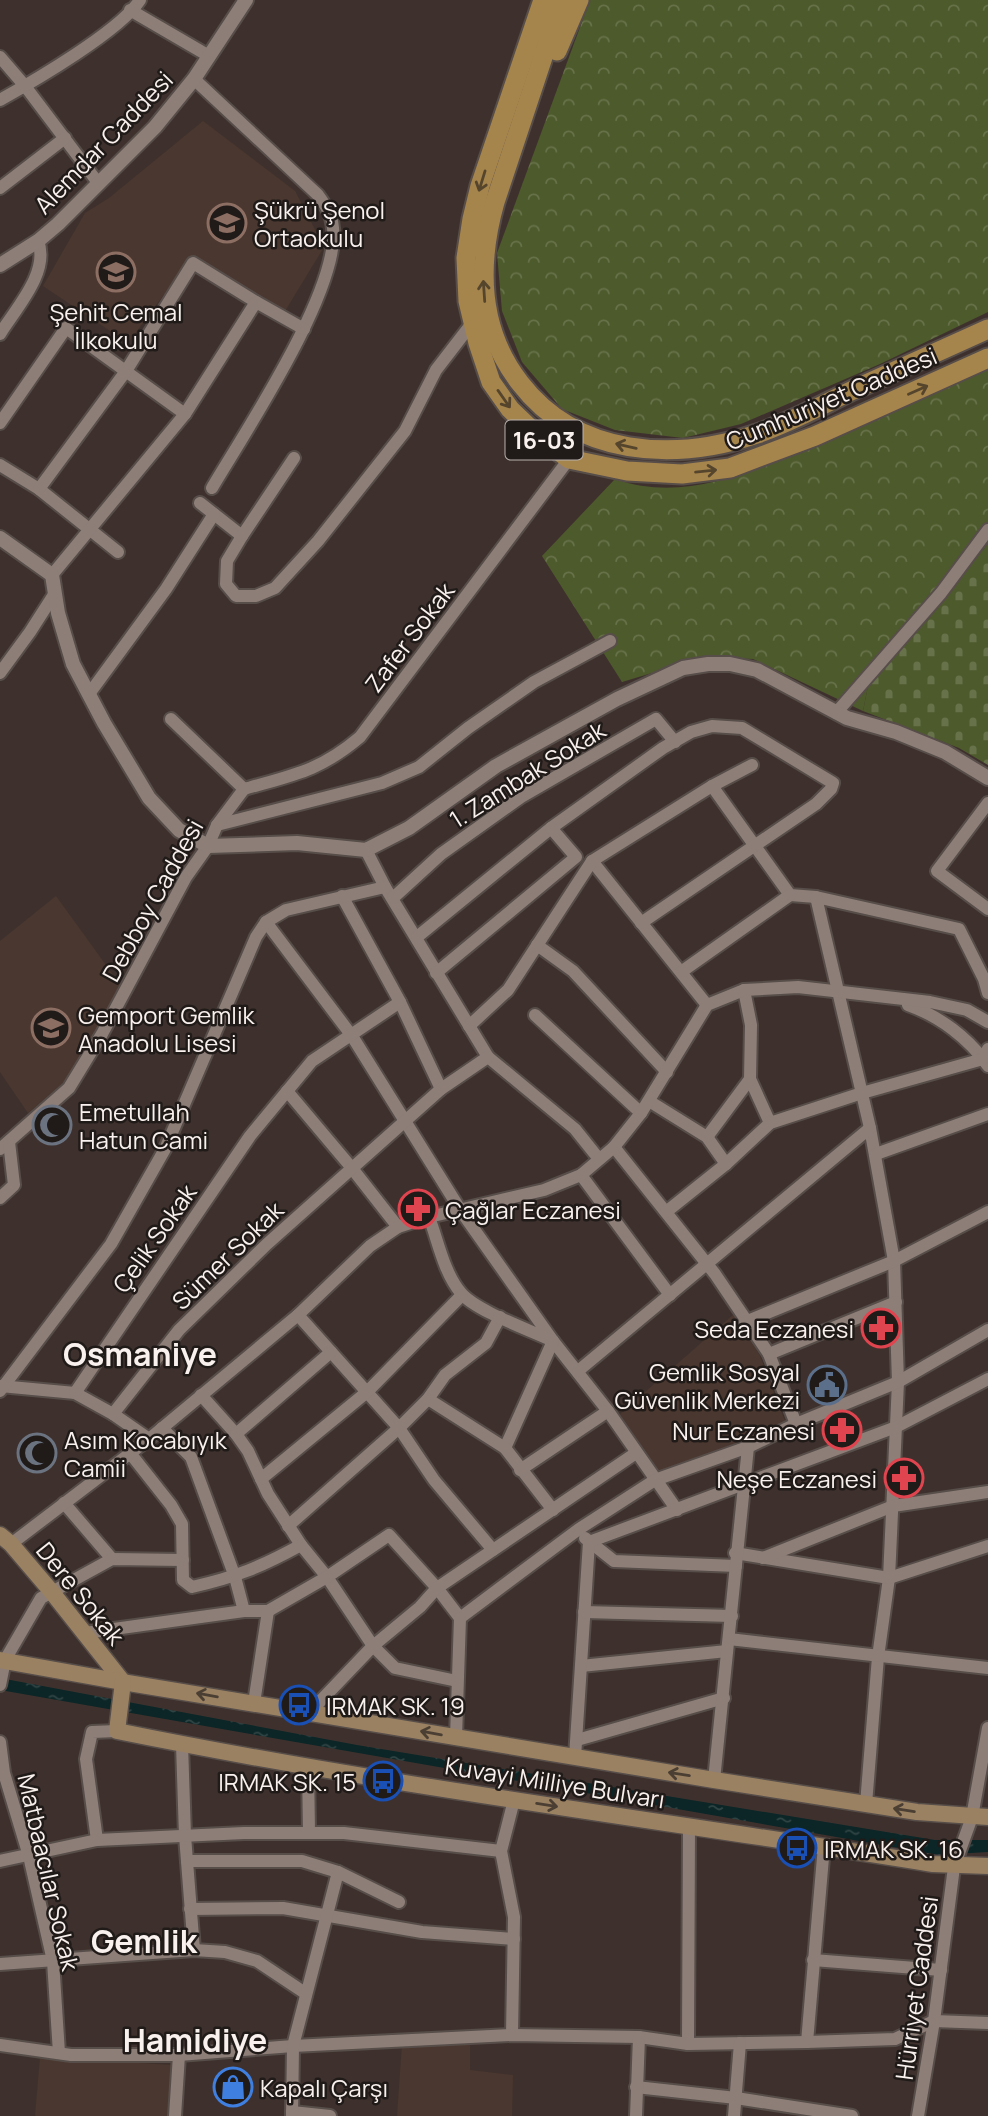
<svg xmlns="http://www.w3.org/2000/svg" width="988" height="2116" font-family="Manrope,sans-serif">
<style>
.education{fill:#4a372f}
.forest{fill:url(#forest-crowns)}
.cemetery{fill:url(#cemetery-stones)}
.water{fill:url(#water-ripples)}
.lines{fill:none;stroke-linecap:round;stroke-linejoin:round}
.minor-casing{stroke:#574d49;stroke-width:16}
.tertiary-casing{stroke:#574d49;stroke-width:18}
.secondary-casing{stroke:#574d49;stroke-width:19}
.primary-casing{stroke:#574d49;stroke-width:23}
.minor{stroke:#8d7e78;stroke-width:12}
.tertiary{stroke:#8d7e78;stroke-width:14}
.secondary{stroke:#9a8162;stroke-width:16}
.primary{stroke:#a6854c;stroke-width:19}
.oneway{stroke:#56452d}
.oneway2{stroke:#4b3f33}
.labels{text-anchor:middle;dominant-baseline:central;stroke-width:5;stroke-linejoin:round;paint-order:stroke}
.shield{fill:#201b19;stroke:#b8b1ae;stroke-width:2}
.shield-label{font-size:23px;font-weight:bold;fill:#f9f1ee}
.street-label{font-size:24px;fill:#f9f1ee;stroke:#201b19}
.poi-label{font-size:24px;fill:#f9f1ee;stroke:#201b19;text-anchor:start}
.district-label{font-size:32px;font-weight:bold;fill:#f9f1ee;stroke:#201b19}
</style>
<defs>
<pattern id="forest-crowns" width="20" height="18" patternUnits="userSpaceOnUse" patternTransform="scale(1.75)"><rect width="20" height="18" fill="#4d5a2b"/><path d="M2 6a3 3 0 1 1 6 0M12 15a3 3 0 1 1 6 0" fill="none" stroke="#67724a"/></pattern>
<pattern id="cemetery-stones" width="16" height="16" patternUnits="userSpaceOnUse" patternTransform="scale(1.75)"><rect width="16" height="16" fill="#4d5a2b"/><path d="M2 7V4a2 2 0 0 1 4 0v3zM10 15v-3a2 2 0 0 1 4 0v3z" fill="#67724a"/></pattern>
<pattern id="water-ripples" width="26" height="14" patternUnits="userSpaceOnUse" patternTransform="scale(1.75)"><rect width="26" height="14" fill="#0c2526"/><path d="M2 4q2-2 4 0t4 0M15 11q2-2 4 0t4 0" fill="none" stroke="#304546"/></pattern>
</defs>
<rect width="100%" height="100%" fill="#3e312d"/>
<g class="education">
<path d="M203,121L295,191L324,247L282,316L191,258L128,343L43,286L85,213L109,198Z"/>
<path d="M56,896L124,990L81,1067L28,1113L0,1072V941Z"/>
<path d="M734,1314L760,1356L785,1421L745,1441L657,1473L620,1414Z"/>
<path d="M470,2041V2070L513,2075L512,2116H397L402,2044Z"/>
<path d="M40,2057L173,2065L171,2116H35Z"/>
</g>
<g class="forest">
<path d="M590,0H988V312L880,364L741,424L683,438L615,430L562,409L522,362L502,311L497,253Z"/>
<path d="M988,369V544L868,686L863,711L753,659L705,657L622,682L542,556L615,479C694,507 775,461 845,430C893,410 940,389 988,369Z"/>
</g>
<path class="cemetery" d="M988,544V765L959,748L863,711L868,686Z"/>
<path class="water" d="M0,1678L357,1745L935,1840H988V1852L939,1855L0,1690Z"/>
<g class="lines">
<defs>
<g id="minor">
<path d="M130,10L209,56"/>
<path d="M0,57L25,86L99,184"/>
<path d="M194,79L318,195C326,206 332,215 333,228C340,290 245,432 212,488"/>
<path d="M0,100C34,81 120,31 140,0"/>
<path d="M0,188L65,138"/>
<path d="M0,334C16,308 50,272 38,241"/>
<path d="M0,423L66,328L185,414"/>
<path d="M0,465L39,489L118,552"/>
<path d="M39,489L126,371L193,263L256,302"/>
<path d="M200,503L242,536L227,561L226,584L236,596H256L275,588L318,541L405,431L436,370L473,322"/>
<path d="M242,536L294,458"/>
<path d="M52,575L185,414L256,302L304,329"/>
<path d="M0,673L30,632L55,593"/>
<path d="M89,694L166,589L214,514"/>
<path d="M836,713L941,593L988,530"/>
<path d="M171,719L244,789"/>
<path d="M712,786L790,895L816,897L959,929L984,979L988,993"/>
<path d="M244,789C293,775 320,771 360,737L569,459"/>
<path d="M988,803L937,871L988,909"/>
<path d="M217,825L382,783L419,767L468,728L534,682L610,641"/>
<path d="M366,850L385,887L488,1057L575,1129L599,1159"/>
<path d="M592,861L707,1005"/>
<path d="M342,896L400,1002L441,1089"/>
<path d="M816,897L870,1128L894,1261L898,1382L889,1578L878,1657L866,1804"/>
<path d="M393,898L441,854L521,797L656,719L675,742"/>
<path d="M266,922L352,1036L461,1211L553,1341L608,1411L677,1510"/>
<path d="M417,937L551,828L663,748L691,732L712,726L742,728L833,783L831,789L816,804L641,923"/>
<path d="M537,945L573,971L667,1072"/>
<path d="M681,972L790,895"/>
<path d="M436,973L576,857L551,828"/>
<path d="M908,1005C939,1016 969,1038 988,1066"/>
<path d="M535,1015L641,1113"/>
<path d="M469,1026L508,990L592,861L712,786L752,765"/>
<path d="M750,1079L770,1123"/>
<path d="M287,1091L351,1167L398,1227"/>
<path d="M649,1101L707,1137L726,1164"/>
<path d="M707,1137L750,1079L751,1025L744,990"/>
<path d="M614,1147L715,1274L769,1354L796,1424"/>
<path d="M0,1149L69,1088L102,1034L186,877L208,846L217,825L244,789"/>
<path d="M876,1154L988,1114"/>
<path d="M581,1175L670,1295"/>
<path d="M0,1198L14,1185L9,1142"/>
<path d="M666,1212L726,1164L770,1123L862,1093L983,1059L988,1049"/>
<path d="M429,1217C438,1241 444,1273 461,1293C476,1311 530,1330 553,1341L505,1448"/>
<path d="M298,1315L399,1428L434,1480L493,1550"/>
<path d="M745,1322L894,1261L988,1212"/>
<path d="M769,1354L896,1302"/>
<path d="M578,1371L870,1128"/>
<path d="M0,1386L75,1393L113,1414L149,1439"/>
<path d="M0,1391L111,1244L165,1149L256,937L266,922L286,910L385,887"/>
<path d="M75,1393L250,1136L312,1061L400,1002"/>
<path d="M201,1395L236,1434L248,1451L268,1494L301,1545L327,1577L373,1646L395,1668L457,1681"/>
<path d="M428,1399L505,1448L553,1510"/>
<path d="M113,1414L179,1330L267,1244L441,1089L488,1057"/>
<path d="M162,1428L191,1457L235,1577L244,1611"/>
<path d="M236,1434L331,1352"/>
<path d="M130,1453L171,1505L182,1524L183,1580L192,1587C236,1577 261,1567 301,1545"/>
<path d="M520,1470L608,1411"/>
<path d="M261,1479L367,1392L462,1295"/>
<path d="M64,1503L112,1559"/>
<path d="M288,1526L399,1428L428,1399L445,1375L486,1343L500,1317"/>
<path d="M585,1538L614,1561L736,1566"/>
<path d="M11,1544L149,1439L298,1315L370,1246L398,1227L429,1217L544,1190L581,1175L614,1147L641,1113L707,1005L744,990L798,987L930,1002L967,1010L988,1022"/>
<path d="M735,1553L889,1578L988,1546"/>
<path d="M763,1558L893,1506L988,1492"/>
<path d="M584,1612L732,1616"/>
<path d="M85,1633L244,1611H268L327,1577L389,1535L437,1588L460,1618L579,1529L655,1480L748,1447L796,1424L898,1382L988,1330"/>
<path d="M729,1639L988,1668"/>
<path d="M581,1666L727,1651"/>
<path d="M0,1685L5,1660L41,1598L112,1559L183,1560"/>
<path d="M254,1703L268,1611"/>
<path d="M309,1713L373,1646L420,1607L437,1588L636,1453"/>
<path d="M456,1737L460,1618"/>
<path d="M577,1740L724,1698"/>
<path d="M0,1742L4,1773L29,1856L53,1961L59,2053"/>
<path d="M182,1744L185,1836L194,1950"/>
<path d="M575,1757L589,1542L896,1427L988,1379"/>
<path d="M308,1766L309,1833"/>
<path d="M714,1780L748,1447"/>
<path d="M97,1840L86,1759L92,1732L117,1731"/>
<path d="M0,1861L97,1840L244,1833H344L501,1851"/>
<path d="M187,1861H302L338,1872L399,1902"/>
<path d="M190,1909L283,1908L422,1932L514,1939"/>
<path d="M813,1960L941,1970"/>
<path d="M0,1964L194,1950L225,1952L257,1961L305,1993"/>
<path d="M512,2035L514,1917L501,1851L514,1800"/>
<path d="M807,2042L824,1846"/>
<path d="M688,2044L689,1826"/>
<path d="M0,2045L71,2055H179L293,2046L512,2035L639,2037L688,2044L807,2042L895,2039L934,2021L988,2023"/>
<path d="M636,2087L736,2098L852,2116"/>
<path d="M292,2112L330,2116"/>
<path d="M175,2116L179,2055"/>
<path d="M292,2116L293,2046L338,1872"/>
<path d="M636,2116L639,2037"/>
<path d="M734,2116L740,2043"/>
<path d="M918,2116L934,2021L954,1867L972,1817L988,1728"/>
</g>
<g id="tertiary">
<path d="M0,265L38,241L58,224L155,127L194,79L246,0"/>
<path d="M0,538L52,575L58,613L73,664L104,723L149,798L179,830L208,846L297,843L366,850L409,828L496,766L617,699L683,668L708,664H730L757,670L847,718L896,732L945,752L988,778"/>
</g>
<g id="secondary">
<path d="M0,1535L11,1544L51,1591L123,1682"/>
<path d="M0,1660L123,1682L714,1780L917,1812L988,1817"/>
<path d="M123,1682L117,1731C387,1786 661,1820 933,1864L988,1866"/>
</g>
<g id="primary">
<path d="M543,0L480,186L472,219L466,258L468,301L478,343L491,382L510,409L535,433L569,459L627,471L682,474L730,468L815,436L988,358"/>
<path d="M562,0L495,202C477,266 478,329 520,383C577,457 674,462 757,434C790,423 822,405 853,390C898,370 943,349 988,329"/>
<path d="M557,51L579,0"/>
</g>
</defs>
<use href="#minor" class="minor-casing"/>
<use href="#tertiary" class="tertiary-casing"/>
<use href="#secondary" class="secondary-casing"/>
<use href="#primary" class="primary-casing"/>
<use href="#minor" class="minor"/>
<use href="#tertiary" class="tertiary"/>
<use href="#secondary" class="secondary"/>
<use href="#primary" class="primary"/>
</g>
<defs><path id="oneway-shaft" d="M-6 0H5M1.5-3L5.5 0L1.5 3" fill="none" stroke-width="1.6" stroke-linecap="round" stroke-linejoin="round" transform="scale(1.75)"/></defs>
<g class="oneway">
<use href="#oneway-shaft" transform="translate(482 181) rotate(107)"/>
<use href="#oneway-shaft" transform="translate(484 291) rotate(-94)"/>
<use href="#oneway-shaft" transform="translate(918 390) rotate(-24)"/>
<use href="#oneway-shaft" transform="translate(504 399) rotate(55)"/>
<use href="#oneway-shaft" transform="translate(626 446) rotate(-167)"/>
<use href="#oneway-shaft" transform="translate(706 471) rotate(-6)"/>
</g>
<g class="oneway2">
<use href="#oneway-shaft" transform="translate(207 1695) rotate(-170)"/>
<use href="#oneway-shaft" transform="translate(431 1733) rotate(-170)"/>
<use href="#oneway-shaft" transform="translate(679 1774) rotate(-171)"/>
<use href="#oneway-shaft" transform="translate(547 1805) rotate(9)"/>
<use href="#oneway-shaft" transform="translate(904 1810) rotate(-171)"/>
</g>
<defs>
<symbol id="school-ring" viewBox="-11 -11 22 22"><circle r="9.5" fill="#201b19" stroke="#8d6e63" stroke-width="1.5"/><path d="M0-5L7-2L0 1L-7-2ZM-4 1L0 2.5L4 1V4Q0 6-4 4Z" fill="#8d6e63"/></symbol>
<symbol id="mosque-ring" viewBox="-11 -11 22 22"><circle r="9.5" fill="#201b19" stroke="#6b7280" stroke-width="1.5"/><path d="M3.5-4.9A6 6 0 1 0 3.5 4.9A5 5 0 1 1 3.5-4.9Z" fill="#6b7280"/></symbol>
<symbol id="pharmacy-ring" viewBox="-11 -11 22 22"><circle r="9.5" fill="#201b19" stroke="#e0444e" stroke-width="1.5"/><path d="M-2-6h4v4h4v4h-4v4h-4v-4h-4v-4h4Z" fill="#e0444e"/></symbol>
<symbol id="civic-ring" viewBox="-11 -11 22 22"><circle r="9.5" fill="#201b19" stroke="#5c6f8a" stroke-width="1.5"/><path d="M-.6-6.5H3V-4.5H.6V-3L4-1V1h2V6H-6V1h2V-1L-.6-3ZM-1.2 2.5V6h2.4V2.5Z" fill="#5c6f8a"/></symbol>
<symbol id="bus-ring" viewBox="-11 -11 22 22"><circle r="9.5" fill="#201b19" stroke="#1a4fb4" stroke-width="1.5"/><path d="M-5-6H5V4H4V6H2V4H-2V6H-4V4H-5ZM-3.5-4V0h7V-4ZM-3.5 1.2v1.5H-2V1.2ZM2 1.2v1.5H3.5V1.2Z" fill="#1a4fb4"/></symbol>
<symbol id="shop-ring" viewBox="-11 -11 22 22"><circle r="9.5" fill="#201b19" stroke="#3f7fe0" stroke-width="1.5"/><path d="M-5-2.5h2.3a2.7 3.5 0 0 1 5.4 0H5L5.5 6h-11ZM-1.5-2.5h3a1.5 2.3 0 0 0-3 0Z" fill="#3f7fe0"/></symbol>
</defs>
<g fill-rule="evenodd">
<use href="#school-ring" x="205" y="201" width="44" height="44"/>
<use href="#school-ring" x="94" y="250" width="44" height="44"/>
<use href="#school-ring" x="29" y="1006" width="44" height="44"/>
<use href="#mosque-ring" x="30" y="1103" width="44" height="44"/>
<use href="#pharmacy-ring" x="396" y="1187" width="44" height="44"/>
<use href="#pharmacy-ring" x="859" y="1306" width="44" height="44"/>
<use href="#civic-ring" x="805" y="1363" width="44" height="44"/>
<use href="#pharmacy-ring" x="820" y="1408" width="44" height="44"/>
<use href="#mosque-ring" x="15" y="1431" width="44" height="44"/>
<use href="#pharmacy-ring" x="882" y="1456" width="44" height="44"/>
<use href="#bus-ring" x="277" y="1683" width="44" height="44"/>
<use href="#bus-ring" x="361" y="1759" width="44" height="44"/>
<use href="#bus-ring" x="775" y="1826" width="44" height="44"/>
<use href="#shop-ring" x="211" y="2065" width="44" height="44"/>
</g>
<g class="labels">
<rect class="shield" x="505.5" y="420.5" width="77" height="39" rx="5"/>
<g class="shield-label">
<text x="544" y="440">16-03</text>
</g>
<g class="street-label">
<text transform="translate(103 142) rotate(-46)">Alemdar Caddesi</text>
<text transform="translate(831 398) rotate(-23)">Cumhuriyet Caddesi</text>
<text transform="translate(409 637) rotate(-53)">Zafer Sokak</text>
<text transform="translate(527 774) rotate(-32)">1. Zambak Sokak</text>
<text transform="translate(152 900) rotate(-61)">Debboy Caddesi</text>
<text transform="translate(154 1238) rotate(-55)">Çelik Sokak</text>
<text transform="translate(227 1255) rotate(-44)">Sümer Sokak</text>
<text transform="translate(81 1593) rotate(51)">Dere Sokak</text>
<text transform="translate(555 1782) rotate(9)">Kuvayi Milliye Bulvarı</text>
<text transform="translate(49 1872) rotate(77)">Matbaacılar Sokak</text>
<text transform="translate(916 1988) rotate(-82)">Hürriyet Caddesi</text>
</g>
<g class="poi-label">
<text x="254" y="209">Şükrü Şenol<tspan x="254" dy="28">Ortaokulu</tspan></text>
<text x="116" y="311" text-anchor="middle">Şehit Cemal<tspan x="116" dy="28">İlkokulu</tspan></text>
<text x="78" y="1014">Gemport Gemlik<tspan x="78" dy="28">Anadolu Lisesi</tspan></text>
<text x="79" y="1111">Emetullah<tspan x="79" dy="28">Hatun Cami</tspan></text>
<text x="445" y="1209">Çağlar Eczanesi</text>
<text x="854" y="1328" text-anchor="end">Seda Eczanesi</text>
<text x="800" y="1371" text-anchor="end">Gemlik Sosyal<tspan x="800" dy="28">Güvenlik Merkezi</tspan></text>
<text x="815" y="1430" text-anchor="end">Nur Eczanesi</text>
<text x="64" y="1439">Asım Kocabıyık<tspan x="64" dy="28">Camii</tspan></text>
<text x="877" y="1478" text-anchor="end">Neşe Eczanesi</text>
<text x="326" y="1705">IRMAK SK. 19</text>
<text x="356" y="1781" text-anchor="end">IRMAK SK. 15</text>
<text x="824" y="1848">IRMAK SK. 16</text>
<text x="260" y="2087">Kapalı Çarşı</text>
</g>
<g class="district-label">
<text x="140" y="1354">Osmaniye</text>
<text x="144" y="1941">Gemlik</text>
<text x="195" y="2040">Hamidiye</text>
</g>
</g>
</svg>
